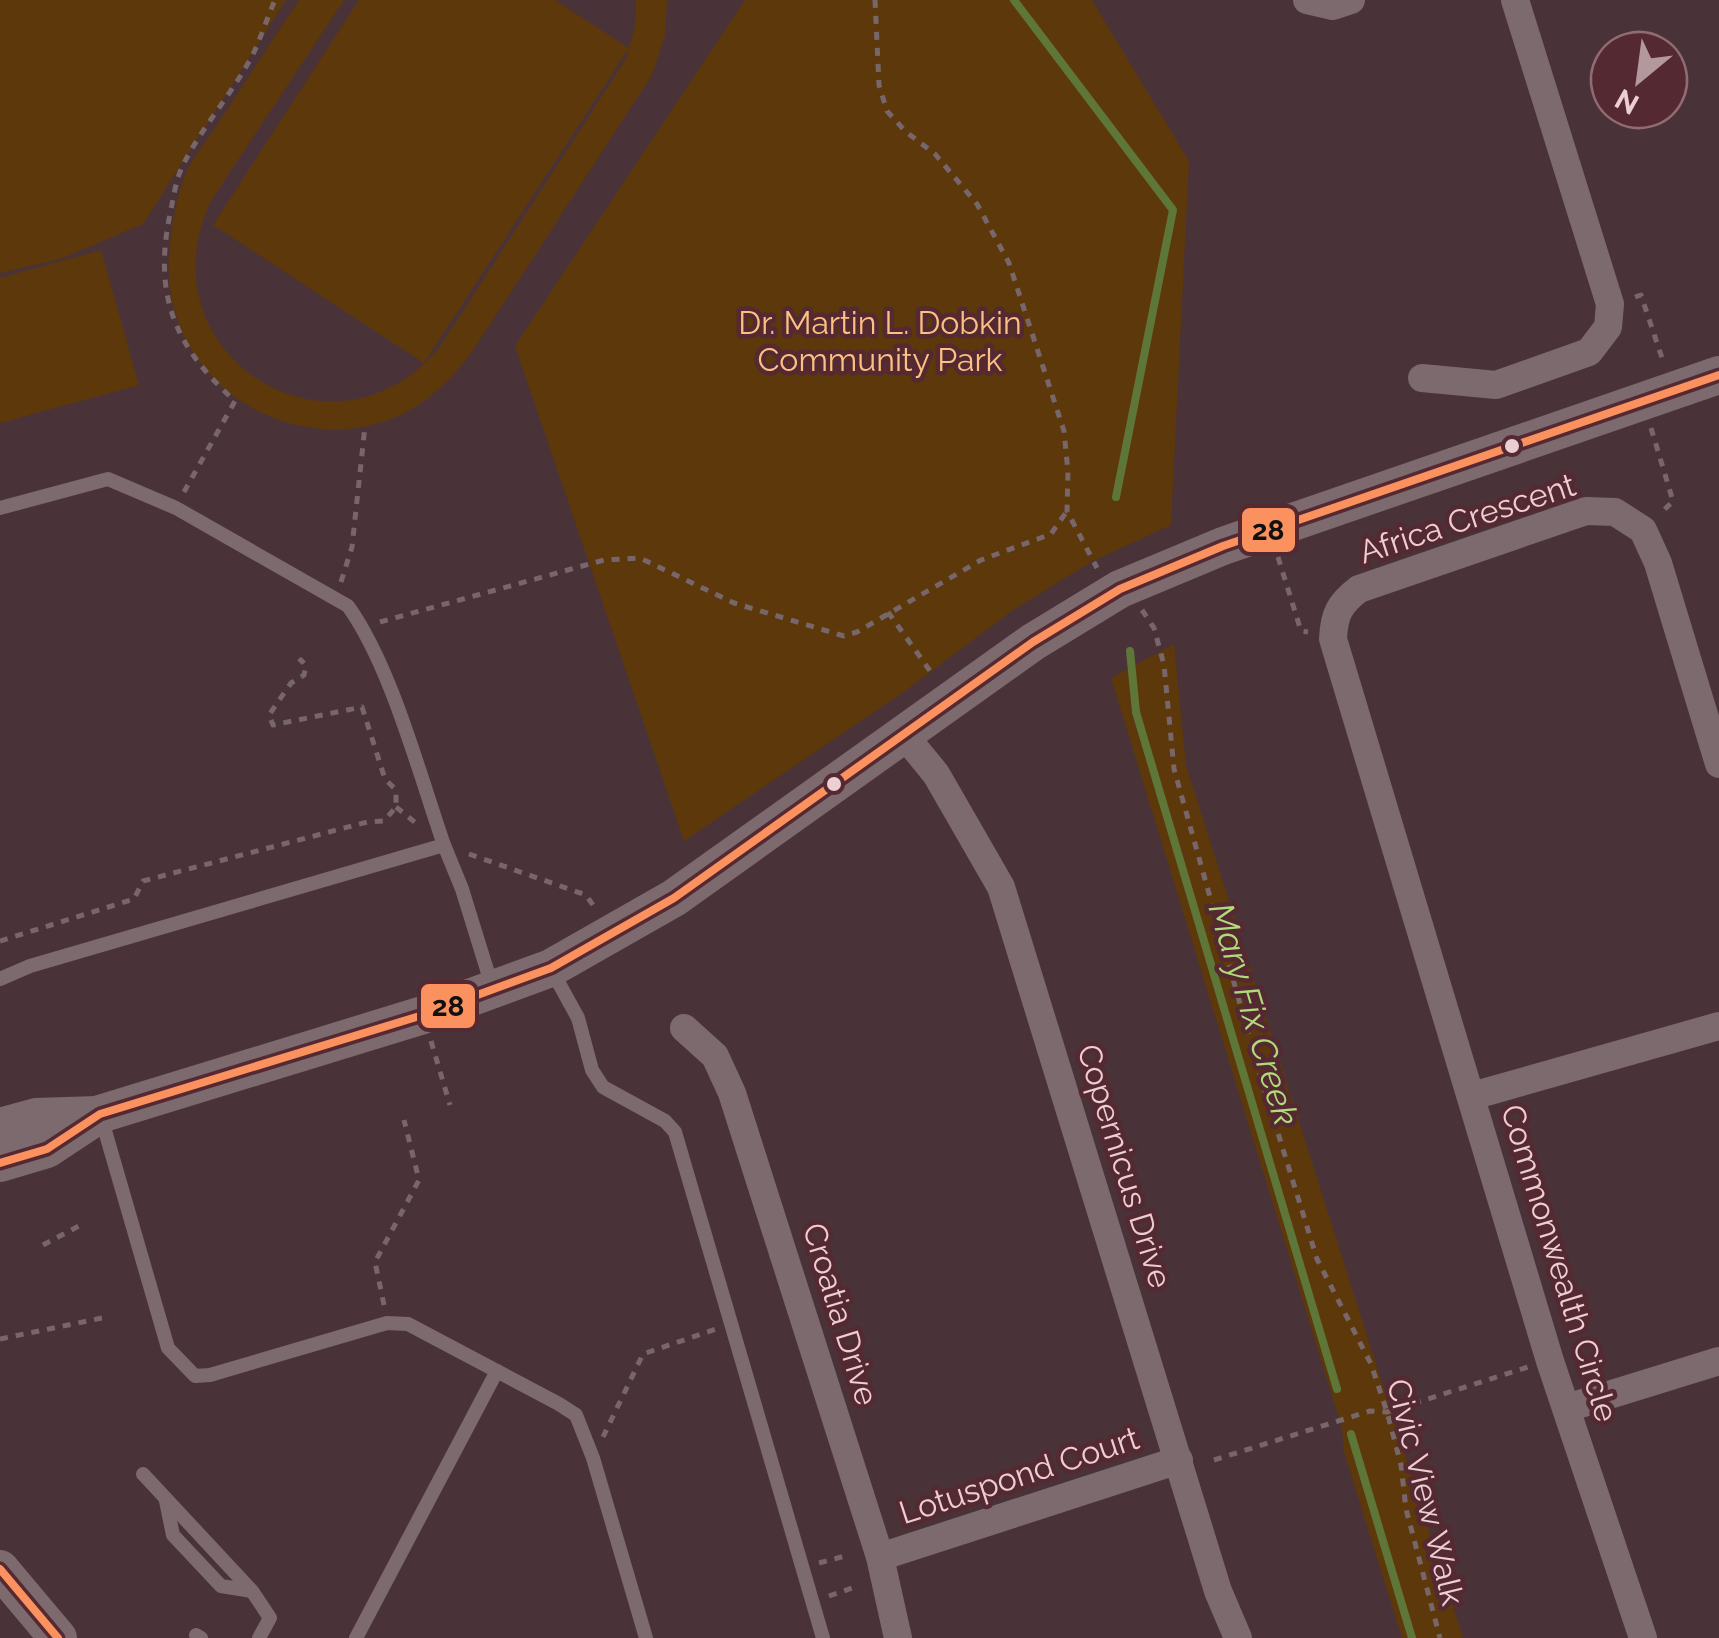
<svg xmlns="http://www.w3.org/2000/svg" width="1719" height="1638" font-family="Raleway,sans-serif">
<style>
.green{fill:#5c380b}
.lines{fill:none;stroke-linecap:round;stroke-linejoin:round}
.stream{stroke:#5e7637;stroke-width:8}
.path{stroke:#78676a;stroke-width:5;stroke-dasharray:8 8;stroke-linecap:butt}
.lane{stroke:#7d6a6e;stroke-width:14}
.street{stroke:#7d6a6e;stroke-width:28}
.secondary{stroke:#7d6a6e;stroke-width:38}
.bus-1-casing{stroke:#542932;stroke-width:15}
.bus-1{stroke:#fa915f;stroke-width:8}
.bus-dot{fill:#eccfd3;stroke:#542932;stroke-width:4}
.labels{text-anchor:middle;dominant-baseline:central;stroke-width:9;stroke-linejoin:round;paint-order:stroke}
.park-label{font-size:32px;fill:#fcc180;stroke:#542932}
.street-label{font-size:32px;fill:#eccfd3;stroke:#542932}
.water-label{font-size:35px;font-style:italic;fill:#b1da79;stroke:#542932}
.line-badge{stroke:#542932;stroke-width:4}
.pale-badge-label{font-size:28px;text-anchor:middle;font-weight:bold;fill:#111}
</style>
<rect width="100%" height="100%" fill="#4a3338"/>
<g class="green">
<path d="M0,0H286L143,224L60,259L0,273Z"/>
<path d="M299,0H344L212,199C138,351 331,477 439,348L626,59L635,26L636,0H667L665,35L652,75L472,352C450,381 425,406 391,419C281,460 160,374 169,255C171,230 176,196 186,173C194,155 209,138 219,122C246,81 272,40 299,0Z"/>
<path d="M359,0H555L629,48L424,363L213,225Z"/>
<path d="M745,0H1092L1189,161L1171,525L1091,562L1013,610L905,691L684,841L515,346Z"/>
<path d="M101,250L139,385L0,423V278Z"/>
<path d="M1174,644L1186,765L1463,1638H1402L1344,1452L1342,1428L1111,678Z"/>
</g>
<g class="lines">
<g class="stream">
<path d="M1014,0L1173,210L1116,497"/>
<path d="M1130,651L1136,712L1337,1389"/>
<path d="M1351,1434L1412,1638"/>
</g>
<g class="path">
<path d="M875,0L879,85L887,111L905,131L935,154L977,204L1009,263L1064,431L1068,472L1067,511L1097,568"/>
<path d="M1635,297L1641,295L1664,364"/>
<path d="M1651,428L1673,501L1660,514"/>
<path d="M184,492L235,401C176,348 154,298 169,219C173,201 175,183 182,167C202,126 235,91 255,50C262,34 268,16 275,0"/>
<path d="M1278,557L1301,631L1308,632"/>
<path d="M341,582L352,547L365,426"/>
<path d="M1142,610L1154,628L1164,665L1174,769L1260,1075L1317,1259L1371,1364L1387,1412L1401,1465L1406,1509L1440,1638"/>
<path d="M888,612L933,675"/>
<path d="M380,622L604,560L640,558L734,603L844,636L857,632L981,560L1051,534L1067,511"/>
<path d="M396,807L417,824"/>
<path d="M469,854L586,895L595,908"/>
<path d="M0,941L134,899L143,881L367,822L384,821L396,807V790L385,779L362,707L273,725L269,715L291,683L304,675L306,666L301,660L299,662"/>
<path d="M431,1041L450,1105"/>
<path d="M43,1245L79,1226"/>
<path d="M384,1305L375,1262L419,1180L404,1120"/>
<path d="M0,1339L107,1317"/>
<path d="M603,1437L643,1354L716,1329"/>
<path d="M1214,1460L1370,1411L1387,1412L1528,1367"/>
<path d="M819,1563L845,1556"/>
<path d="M829,1596L855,1587"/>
</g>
<g class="lane">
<path d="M0,508L108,479L176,508L348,606C391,666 419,773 444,845"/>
<path d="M551,969L578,1018L592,1070L603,1087L665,1121L675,1132L823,1638"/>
<path d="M0,979L30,966L444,845L462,889L492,986"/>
<path d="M101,1117L168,1348L195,1376L210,1375L387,1323L408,1324L559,1404L576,1415L593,1458L646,1638"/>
<path d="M143,1474L252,1591L270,1618L259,1638"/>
<path d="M166,1501L173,1535L221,1586L252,1591"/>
<path d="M196,1635L201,1638"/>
<path d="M356,1638L497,1371"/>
</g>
<g class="street">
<path d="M1307,0L1333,6L1351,0"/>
<path d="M1422,378L1496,385L1589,352L1608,327L1610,304L1515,0"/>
<path d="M904,735L936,774L1001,887L1218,1591L1238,1638"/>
<path d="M684,1028L715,1056L732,1093L880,1557L898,1638"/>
<path d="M1472,1096L1719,1026"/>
<path d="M1567,1408L1719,1361"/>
<path d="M880,1557L1179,1460"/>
<path d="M1643,1638L1550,1361L1333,639C1334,615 1339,604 1359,589L1586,511L1615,512L1643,530L1658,563L1719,764"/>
</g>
<g class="secondary">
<path d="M0,1127L36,1117L98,1115"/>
<path d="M0,1163L47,1149L100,1114L423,1015L551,968L674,898L1033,642L1120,589L1223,546L1719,375"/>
<path d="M0,1569L58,1638"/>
</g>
<defs>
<g id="bus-1">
<path d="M0,1163L47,1149L100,1114L423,1015L551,968L674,898L1033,642L1120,589L1223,546L1719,375"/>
<path d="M0,1569L58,1638"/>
</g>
</defs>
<use href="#bus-1" class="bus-1-casing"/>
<use href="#bus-1" class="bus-1"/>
</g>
<g class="bus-dot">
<circle cx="1512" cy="446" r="9"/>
<circle cx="834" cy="784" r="9"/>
</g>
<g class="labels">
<g class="park-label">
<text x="880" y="322">Dr. Martin L. Dobkin<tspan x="880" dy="37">Community Park</tspan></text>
</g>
<g class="street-label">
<text transform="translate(1467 518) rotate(-18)">Africa Crescent</text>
<text transform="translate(1125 1166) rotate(73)">Copernicus Drive</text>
<text transform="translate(1560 1263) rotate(73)">Commonwealth Circle</text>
<text transform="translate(841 1314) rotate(73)">Croatia Drive</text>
<text transform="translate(1019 1475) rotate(-18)">Lotuspond Court</text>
<text transform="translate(1426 1492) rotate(76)">Civic View Walk</text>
</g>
<g class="water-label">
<text transform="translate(1254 1014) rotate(73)">Mary Fix Creek</text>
</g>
</g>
<g class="line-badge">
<rect x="1240" y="506" width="57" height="48" rx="10" fill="#fa915f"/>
<rect x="419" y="982" width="58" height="48" rx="10" fill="#fa915f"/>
</g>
<g class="pale-badge-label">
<text x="1268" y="540">28</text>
<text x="448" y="1016">28</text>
</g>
<g transform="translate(1639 80) rotate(209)"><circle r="48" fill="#542932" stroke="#916b72" stroke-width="2.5"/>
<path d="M0-8L18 38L0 25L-18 38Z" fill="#b3989d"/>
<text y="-15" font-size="28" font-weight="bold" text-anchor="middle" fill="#eccfd3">N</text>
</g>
</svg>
